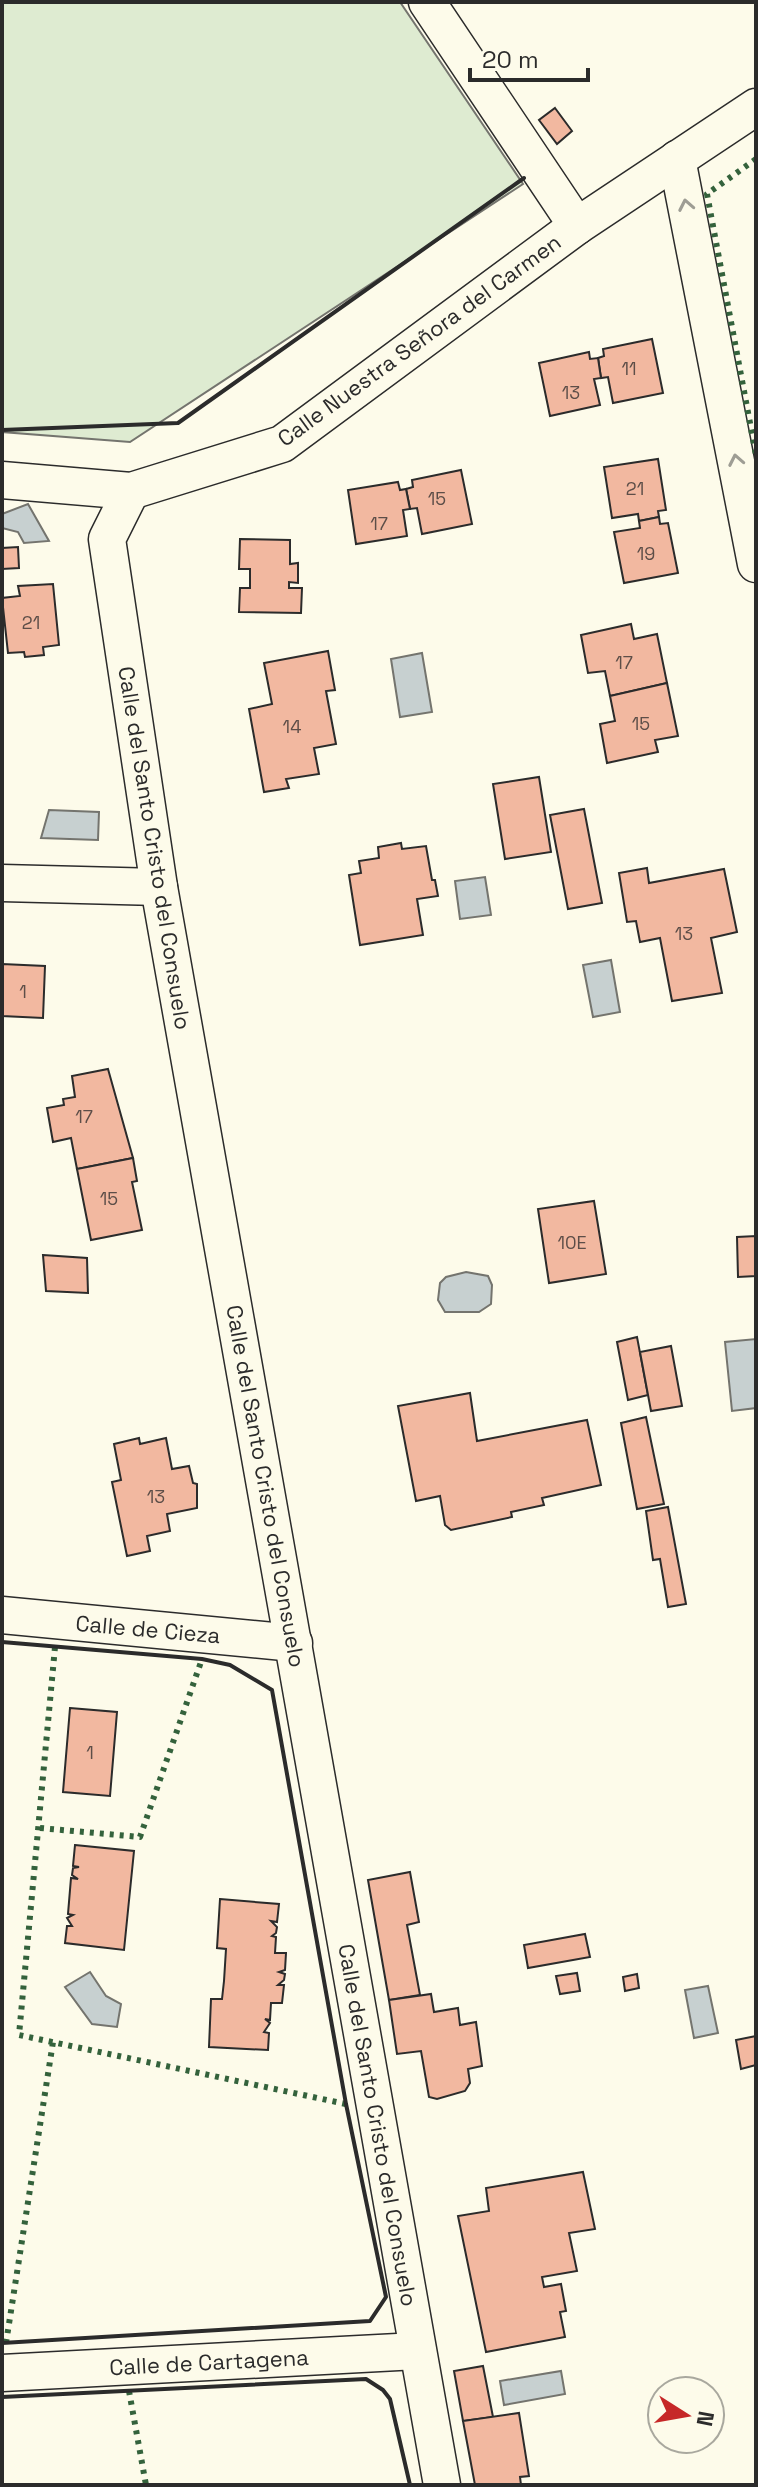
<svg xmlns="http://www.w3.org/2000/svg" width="758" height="2487" font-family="'Space Grotesk',sans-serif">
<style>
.green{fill:#deebd1;stroke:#74746e;stroke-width:2}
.water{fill:#c7d0d0;stroke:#74746e;stroke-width:2}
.building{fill:#f2b8a0;stroke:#2b2b2b;stroke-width:2}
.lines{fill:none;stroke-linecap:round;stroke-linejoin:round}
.street-casing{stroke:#2b2b2b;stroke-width:39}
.street{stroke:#fdfbea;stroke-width:36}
.hedge{stroke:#34623c;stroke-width:6;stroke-dasharray:4 6;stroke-linecap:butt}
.wall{stroke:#2b2b2b;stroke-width:4}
.oneway{stroke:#9e9d94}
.labels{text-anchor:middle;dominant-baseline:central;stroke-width:6;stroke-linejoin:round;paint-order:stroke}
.number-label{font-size:18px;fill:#5d4e48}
.street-label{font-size:22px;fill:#2b2b2b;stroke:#fdfbea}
</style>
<rect width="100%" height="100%" fill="#fdfbea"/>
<path class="green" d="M2,2H400L523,184L130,442L2,432Z"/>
<g class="water">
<path d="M28,504L49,541L24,543L18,532L2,528V514Z"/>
<path d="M422,653L432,712L400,717L391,659Z"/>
<path d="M49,810L99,812L98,840L41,838Z"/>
<path d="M485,877L491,915L460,919L455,881Z"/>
<path d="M611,960L620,1012L593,1017L583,965Z"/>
<path d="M466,1272L488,1276L492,1285L491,1304L479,1312H445L438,1300L440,1283L446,1277Z"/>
<path d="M756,1339V1408L732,1411L725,1342Z"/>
<path d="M90,1972L106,1996L121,2004L117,2027L92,2024L65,1987Z"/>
<path d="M708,1986L718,2033L694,2038L685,1990Z"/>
<path d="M561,2371L565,2394L504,2405L500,2381Z"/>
</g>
<g class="building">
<path d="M555,108L572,131L557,144L539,120Z"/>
<path d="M652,339L663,393L613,403L608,377L601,378L598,358L604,356L603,349Z"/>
<path d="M589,352L590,359L598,358L601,378L594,379L600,405L550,416L539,363Z"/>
<path d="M658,459L666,510L658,511L659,517L639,521L638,514L612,518L604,467Z"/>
<path d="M461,470L472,524L422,534L417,508L410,509L406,489L413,487L412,480Z"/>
<path d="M398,482L400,490L406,489L410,509L403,510L407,536L356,544L348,490Z"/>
<path d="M659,517L660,524L668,523L678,573L624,583L614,532L640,528L639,521Z"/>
<path d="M240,539L290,540V564L298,563V583L289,582V588H302L301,613L239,612L240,588H250V569H239Z"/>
<path d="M18,547L19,568L2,569V548Z"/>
<path d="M53,584L59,645L43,647L44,655L25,657L24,652L8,653L2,598L20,596L18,586Z"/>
<path d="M631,624L634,639L657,634L667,683L610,696L605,671L588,673L581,635Z"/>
<path d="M328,651L335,690L326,691L336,744L314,748L319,774L286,779L289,788L264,792L249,709L272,704L264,663Z"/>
<path d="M667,683L678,736L655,740L658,752L607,763L600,724L615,721L610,696Z"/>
<path d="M539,777L551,852L505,859L493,784Z"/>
<path d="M584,809L602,903L568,909L550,815Z"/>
<path d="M401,843L402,849L426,846L432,880H435L438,896L417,899L423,935L360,945L349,875L361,873L359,861L379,858L378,847Z"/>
<path d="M647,868L649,883L724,869L737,932L711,938L722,993L672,1001L660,938L640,942L636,921L627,922L619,873Z"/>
<path d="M2,964L45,966L43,1018L2,1016Z"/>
<path d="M108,1069L133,1158L77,1169L71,1138L53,1142L47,1108L64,1105L63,1099L75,1097L72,1076Z"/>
<path d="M133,1158L137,1181L132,1182L142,1230L91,1240L77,1169Z"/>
<path d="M594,1201L606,1274L549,1283L538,1209Z"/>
<path d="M756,1236V1276L738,1277L737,1237Z"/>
<path d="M43,1255L87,1258L88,1293L46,1291Z"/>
<path d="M637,1337L648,1395L628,1400L617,1342Z"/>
<path d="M671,1346L682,1406L651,1411L640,1352Z"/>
<path d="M470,1393L477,1441L587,1420L601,1485L542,1498L544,1505L511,1512L512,1517L451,1530L445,1525L440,1496L416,1501L398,1406Z"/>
<path d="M646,1417L664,1504L637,1509L621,1423Z"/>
<path d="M139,1438L140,1444L166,1438L172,1469L189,1466L193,1483L197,1484V1508L167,1514L170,1531L147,1536L150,1551L127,1556L112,1482L121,1480L114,1444Z"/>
<path d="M668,1507L686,1604L668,1607L660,1559L653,1560L646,1511Z"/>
<path d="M70,1708L117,1712L110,1796L63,1792Z"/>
<path d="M75,1845L134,1851L124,1950L65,1943L67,1926H72L67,1918L73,1915L68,1914L71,1878L78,1879L72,1875L73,1868L79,1867L73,1866Z"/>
<path d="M410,1872L419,1922L407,1925L420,1995L389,2000L368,1880Z"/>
<path d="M220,1899L279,1904L277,1922L271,1921L277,1927L276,1933L272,1936L276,1937L275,1953H286L285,1970L279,1972L285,1974L284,1980L278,1985H284L282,2003H271L270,2020L265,2019L270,2023L264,2032L269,2033L268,2050L209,2047L211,1999H222L224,1981L226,1949L217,1948Z"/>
<path d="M585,1934L590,1957L528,1968L524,1945Z"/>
<path d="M577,1973L580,1991L560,1994L556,1976Z"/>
<path d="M637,1974L639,1988L625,1991L623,1977Z"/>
<path d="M431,1994L434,2012L458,2008L460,2025L476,2022L482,2066L468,2069L470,2083L465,2091L437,2099L429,2097L421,2051L397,2054L389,2000Z"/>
<path d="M756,2036V2065L741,2069L736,2040Z"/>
<path d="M583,2172L595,2229L569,2233L577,2271L542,2277L544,2287L561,2284L566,2311L560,2312L565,2337L486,2352L458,2216L489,2211L486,2188Z"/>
<path d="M483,2366L493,2417L463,2421L454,2371Z"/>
<path d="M519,2413L529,2476L520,2477L521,2485H475L463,2421Z"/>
</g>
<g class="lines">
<defs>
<g id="street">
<path d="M427,2L577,226"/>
<path d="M677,159L756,564"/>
<path d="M2,480L131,491L282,444L577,226L756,107"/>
<path d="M131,491L107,539L159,887L442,2485"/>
<path d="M2,883L159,887"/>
<path d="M2,1615L294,1643"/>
<path d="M2,2373L417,2351"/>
</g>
</defs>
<use href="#street" class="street-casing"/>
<use href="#street" class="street"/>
<g class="hedge">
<path d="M756,159L707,194L756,455"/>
<path d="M55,1647L19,2035L346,2104"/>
<path d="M40,1828L140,1837L202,1659"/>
<path d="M6,2343L53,2042"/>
<path d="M129,2391L146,2485"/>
</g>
<g class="wall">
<path d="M2,430L178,423L524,178"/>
<path d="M2,1642L202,1659L230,1665L272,1690L346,2104L386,2297L370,2321L2,2343"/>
<path d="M2,2397L366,2379L383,2390L390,2399L410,2485"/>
</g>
</g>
<defs><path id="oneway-chevron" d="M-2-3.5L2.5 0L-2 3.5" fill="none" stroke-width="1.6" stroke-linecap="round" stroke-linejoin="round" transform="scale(2)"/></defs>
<g class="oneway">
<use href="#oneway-chevron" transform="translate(686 205) rotate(-101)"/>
<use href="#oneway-chevron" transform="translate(736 460) rotate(-101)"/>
</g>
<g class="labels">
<g class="number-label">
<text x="629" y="368">11</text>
<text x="571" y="392">13</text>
<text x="635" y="488">21</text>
<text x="437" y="498">15</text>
<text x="379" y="523">17</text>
<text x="646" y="553">19</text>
<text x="31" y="622">21</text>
<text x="624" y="662">17</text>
<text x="641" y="723">15</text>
<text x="292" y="726">14</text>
<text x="684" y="933">13</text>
<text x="23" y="991">1</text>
<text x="84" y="1116">17</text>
<text x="109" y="1198">15</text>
<text x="572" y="1242">10E</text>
<text x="156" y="1496">13</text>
<text x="90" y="1752">1</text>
</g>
<g class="street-label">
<text transform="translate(419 340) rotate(-36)">Calle Nuestra Señora del Carmen</text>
<text transform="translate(155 848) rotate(81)">Calle del Santo Cristo del Consuelo</text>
<text transform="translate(266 1486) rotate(80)">Calle del Santo Cristo del Consuelo</text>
<text transform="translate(148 1629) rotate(5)">Calle de Cieza</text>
<text transform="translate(378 2125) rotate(80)">Calle del Santo Cristo del Consuelo</text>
<text transform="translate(209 2362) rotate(-3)">Calle de Cartagena</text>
</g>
</g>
<rect width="758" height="2487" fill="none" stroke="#2b2b2b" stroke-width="8"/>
<g transform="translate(686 2415) rotate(101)"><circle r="38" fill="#fdfbea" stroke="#a9a89e" stroke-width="2"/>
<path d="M0-6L14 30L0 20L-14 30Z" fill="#c62828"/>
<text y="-12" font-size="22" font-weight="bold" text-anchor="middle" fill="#2b2b2b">N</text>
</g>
<path d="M470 68v12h118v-12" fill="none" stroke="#2b2b2b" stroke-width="4"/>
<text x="482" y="68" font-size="24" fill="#2b2b2b" stroke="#fdfbea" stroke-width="6" paint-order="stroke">20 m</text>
</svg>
